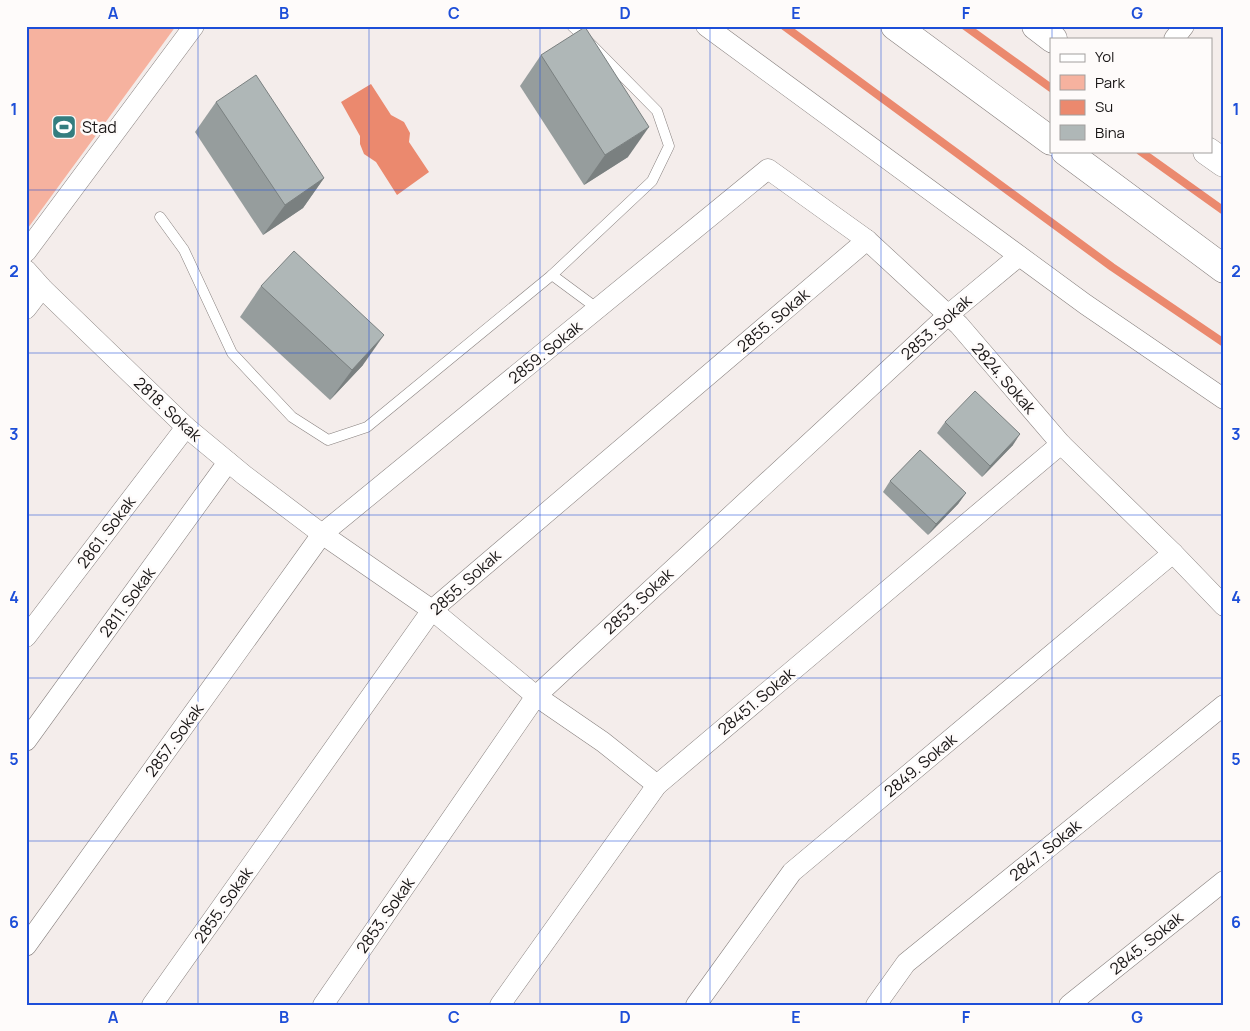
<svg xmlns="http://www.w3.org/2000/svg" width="1250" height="1031" font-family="Manrope,sans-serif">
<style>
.green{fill:#f6b29f}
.water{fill:#eb896e}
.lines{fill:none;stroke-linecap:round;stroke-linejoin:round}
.stream{stroke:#eb896e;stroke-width:8}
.lane-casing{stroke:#88817f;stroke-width:11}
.street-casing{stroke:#88817f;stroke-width:21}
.secondary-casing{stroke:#88817f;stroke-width:29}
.lane{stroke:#fff;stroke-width:10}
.street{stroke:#fff;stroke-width:20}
.secondary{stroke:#fff;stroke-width:28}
.wall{fill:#969d9d}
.shaded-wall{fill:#7a8080}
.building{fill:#afb7b7;stroke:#7a8080}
.grid{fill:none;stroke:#1d4ed8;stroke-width:1;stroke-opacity:0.55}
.labels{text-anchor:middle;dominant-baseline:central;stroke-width:5;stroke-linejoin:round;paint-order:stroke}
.poi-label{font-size:16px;fill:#181515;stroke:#fefbfa;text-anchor:start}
.street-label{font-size:16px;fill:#181515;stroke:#fefbfa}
.neatline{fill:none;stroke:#1d4ed8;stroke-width:2}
.grid-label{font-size:16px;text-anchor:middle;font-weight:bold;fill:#1d4ed8}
</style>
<rect width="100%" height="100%" fill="#f4edeb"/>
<path class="green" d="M26,26H176L28,228H26Z"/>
<path class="water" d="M371,84L391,115L404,122L410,133L409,142L429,172L397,195L376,162L364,154L360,144V136L341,102Z"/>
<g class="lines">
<g class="stream">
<path d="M784,26L1112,267L1224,343"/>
<path d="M965,26L1051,88"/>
<path d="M1140,151L1224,211"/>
</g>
<defs>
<g id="lane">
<path d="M572,26L583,36L657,111L669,146L652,181L552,275L598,309"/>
<path d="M160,217L184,250L232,353L292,417L328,440L367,427L552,275"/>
</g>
<g id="street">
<path d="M706,26L1085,304L1224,399"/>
<path d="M1174,39L1184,26"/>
<path d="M26,252L194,26"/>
<path d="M26,270L42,288L186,427L244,475L322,534L432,610L536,696L603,742L657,785"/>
<path d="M26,309L42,288"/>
<path d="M26,637L186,427"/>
<path d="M26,741L228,462"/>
<path d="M26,946L322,534L768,169L867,240L959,325L1061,444L1173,553L1224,606"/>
<path d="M152,1005L432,610L867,240"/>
<path d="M323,1005L536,696L948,315L1019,256"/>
<path d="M500,1005L657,785L1061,444"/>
<path d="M696,1005L792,872L1173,553"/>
<path d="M876,1005L906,963L1224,705"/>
<path d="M1069,1005L1224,881"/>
</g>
<g id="secondary">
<path d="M895,26L1051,141"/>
<path d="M1036,26L1053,39"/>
<path d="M1065,151L1224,269"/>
<path d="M1207,151L1224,163"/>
</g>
</defs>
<use href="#lane" class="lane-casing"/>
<use href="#street" class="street-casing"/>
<use href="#secondary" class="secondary-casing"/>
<use href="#lane" class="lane"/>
<use href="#street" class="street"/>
<use href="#secondary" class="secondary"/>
</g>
<g class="wall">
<path d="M541,55L628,157L584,185L520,86Z"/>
<path d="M216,102L324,178L303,208L263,235L195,132Z"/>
<path d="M261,286L363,365L330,400L240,317Z"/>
<path d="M945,422L1013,445L982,477L937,433Z"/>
<path d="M890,481L966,493L958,504L928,535L883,492Z"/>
</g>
<g class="shaded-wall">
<path d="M649,127L628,157L584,185L605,155Z"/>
<path d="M324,178L303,208L263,235L285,205Z"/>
<path d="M384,335L363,365L330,400L352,370Z"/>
<path d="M1020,434L1013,445L982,477L990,466Z"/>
<path d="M966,493L958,504L928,535L936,524Z"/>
</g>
<g class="building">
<path d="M585,27L649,127L605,155L541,55Z"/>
<path d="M256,75L324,178L285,205L216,102Z"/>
<path d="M294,251L384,335L352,370L261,286Z"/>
<path d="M975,391L1020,434L990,466L945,422Z"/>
<path d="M920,450L966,493L936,524L890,481Z"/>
</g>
<path class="grid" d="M198,26V1005M369,26V1005M540,26V1005M710,26V1005M881,26V1005M1052,26V39M1052,151V1005M26,190H1224M26,353H1224M26,515H1224M26,678H1224M26,841H1224"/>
<defs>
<symbol id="stadium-square" viewBox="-11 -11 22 22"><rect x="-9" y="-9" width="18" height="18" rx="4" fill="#347d7f" stroke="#fefbfa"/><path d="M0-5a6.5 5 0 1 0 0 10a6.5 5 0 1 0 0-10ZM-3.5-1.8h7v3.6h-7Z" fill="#fff"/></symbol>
</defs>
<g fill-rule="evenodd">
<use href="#stadium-square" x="50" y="113" width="28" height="28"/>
</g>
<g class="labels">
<g class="poi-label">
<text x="82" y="127">Stad</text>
</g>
<g class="street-label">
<text transform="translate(773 320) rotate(-40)">2855. Sokak</text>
<text transform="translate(936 327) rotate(-42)">2853. Sokak</text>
<text transform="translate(545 352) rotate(-39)">2859. Sokak</text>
<text transform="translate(1004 378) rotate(49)">2824. Sokak</text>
<text transform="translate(168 409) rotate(43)">2818. Sokak</text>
<text transform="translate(106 532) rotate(-53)">2861. Sokak</text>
<text transform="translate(465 582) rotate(-42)">2855. Sokak</text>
<text transform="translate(638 601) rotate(-43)">2853. Sokak</text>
<text transform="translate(127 602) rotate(-54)">2811. Sokak</text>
<text transform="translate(756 701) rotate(-40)">28451. Sokak</text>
<text transform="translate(174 740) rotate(-54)">2857. Sokak</text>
<text transform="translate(920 765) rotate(-40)">2849. Sokak</text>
<text transform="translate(1045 850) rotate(-39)">2847. Sokak</text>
<text transform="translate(223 905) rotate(-55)">2855. Sokak</text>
<text transform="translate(385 915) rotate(-55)">2853. Sokak</text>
<text transform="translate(1146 943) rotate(-39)">2845. Sokak</text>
</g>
</g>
<rect width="1250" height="1031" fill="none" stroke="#fefbfa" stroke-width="55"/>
<rect x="1050" y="38" width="162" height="115" fill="#fefbfa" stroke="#a29f9e"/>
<rect x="1060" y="54" width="25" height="8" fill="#ffffff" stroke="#a29f9e"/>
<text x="1095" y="62" font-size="15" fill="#181515">Yol</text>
<rect x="1060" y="75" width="25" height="15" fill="#f6b29f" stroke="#a29f9e"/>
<text x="1095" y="88" font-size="15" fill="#181515">Park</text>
<rect x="1060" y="100" width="25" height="15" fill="#eb896e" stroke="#a29f9e"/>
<text x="1095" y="112" font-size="15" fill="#181515">Su</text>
<rect x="1060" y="125" width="25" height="15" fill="#afb7b7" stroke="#a29f9e"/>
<text x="1095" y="138" font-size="15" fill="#181515">Bina</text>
<rect x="28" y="28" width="1194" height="976" class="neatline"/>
<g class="grid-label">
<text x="113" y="19">A</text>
<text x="284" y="19">B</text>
<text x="454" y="19">C</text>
<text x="625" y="19">D</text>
<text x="796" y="19">E</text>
<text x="966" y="19">F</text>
<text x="1137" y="19">G</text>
<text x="14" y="115">1</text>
<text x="1236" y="115">1</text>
<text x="14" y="277">2</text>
<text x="1236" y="277">2</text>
<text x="14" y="440">3</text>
<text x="1236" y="440">3</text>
<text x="14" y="603">4</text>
<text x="1236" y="603">4</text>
<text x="14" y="765">5</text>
<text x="1236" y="765">5</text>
<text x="14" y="928">6</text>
<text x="1236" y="928">6</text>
<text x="113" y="1023">A</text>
<text x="284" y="1023">B</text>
<text x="454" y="1023">C</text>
<text x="625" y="1023">D</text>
<text x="796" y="1023">E</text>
<text x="966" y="1023">F</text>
<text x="1137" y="1023">G</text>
</g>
</svg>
